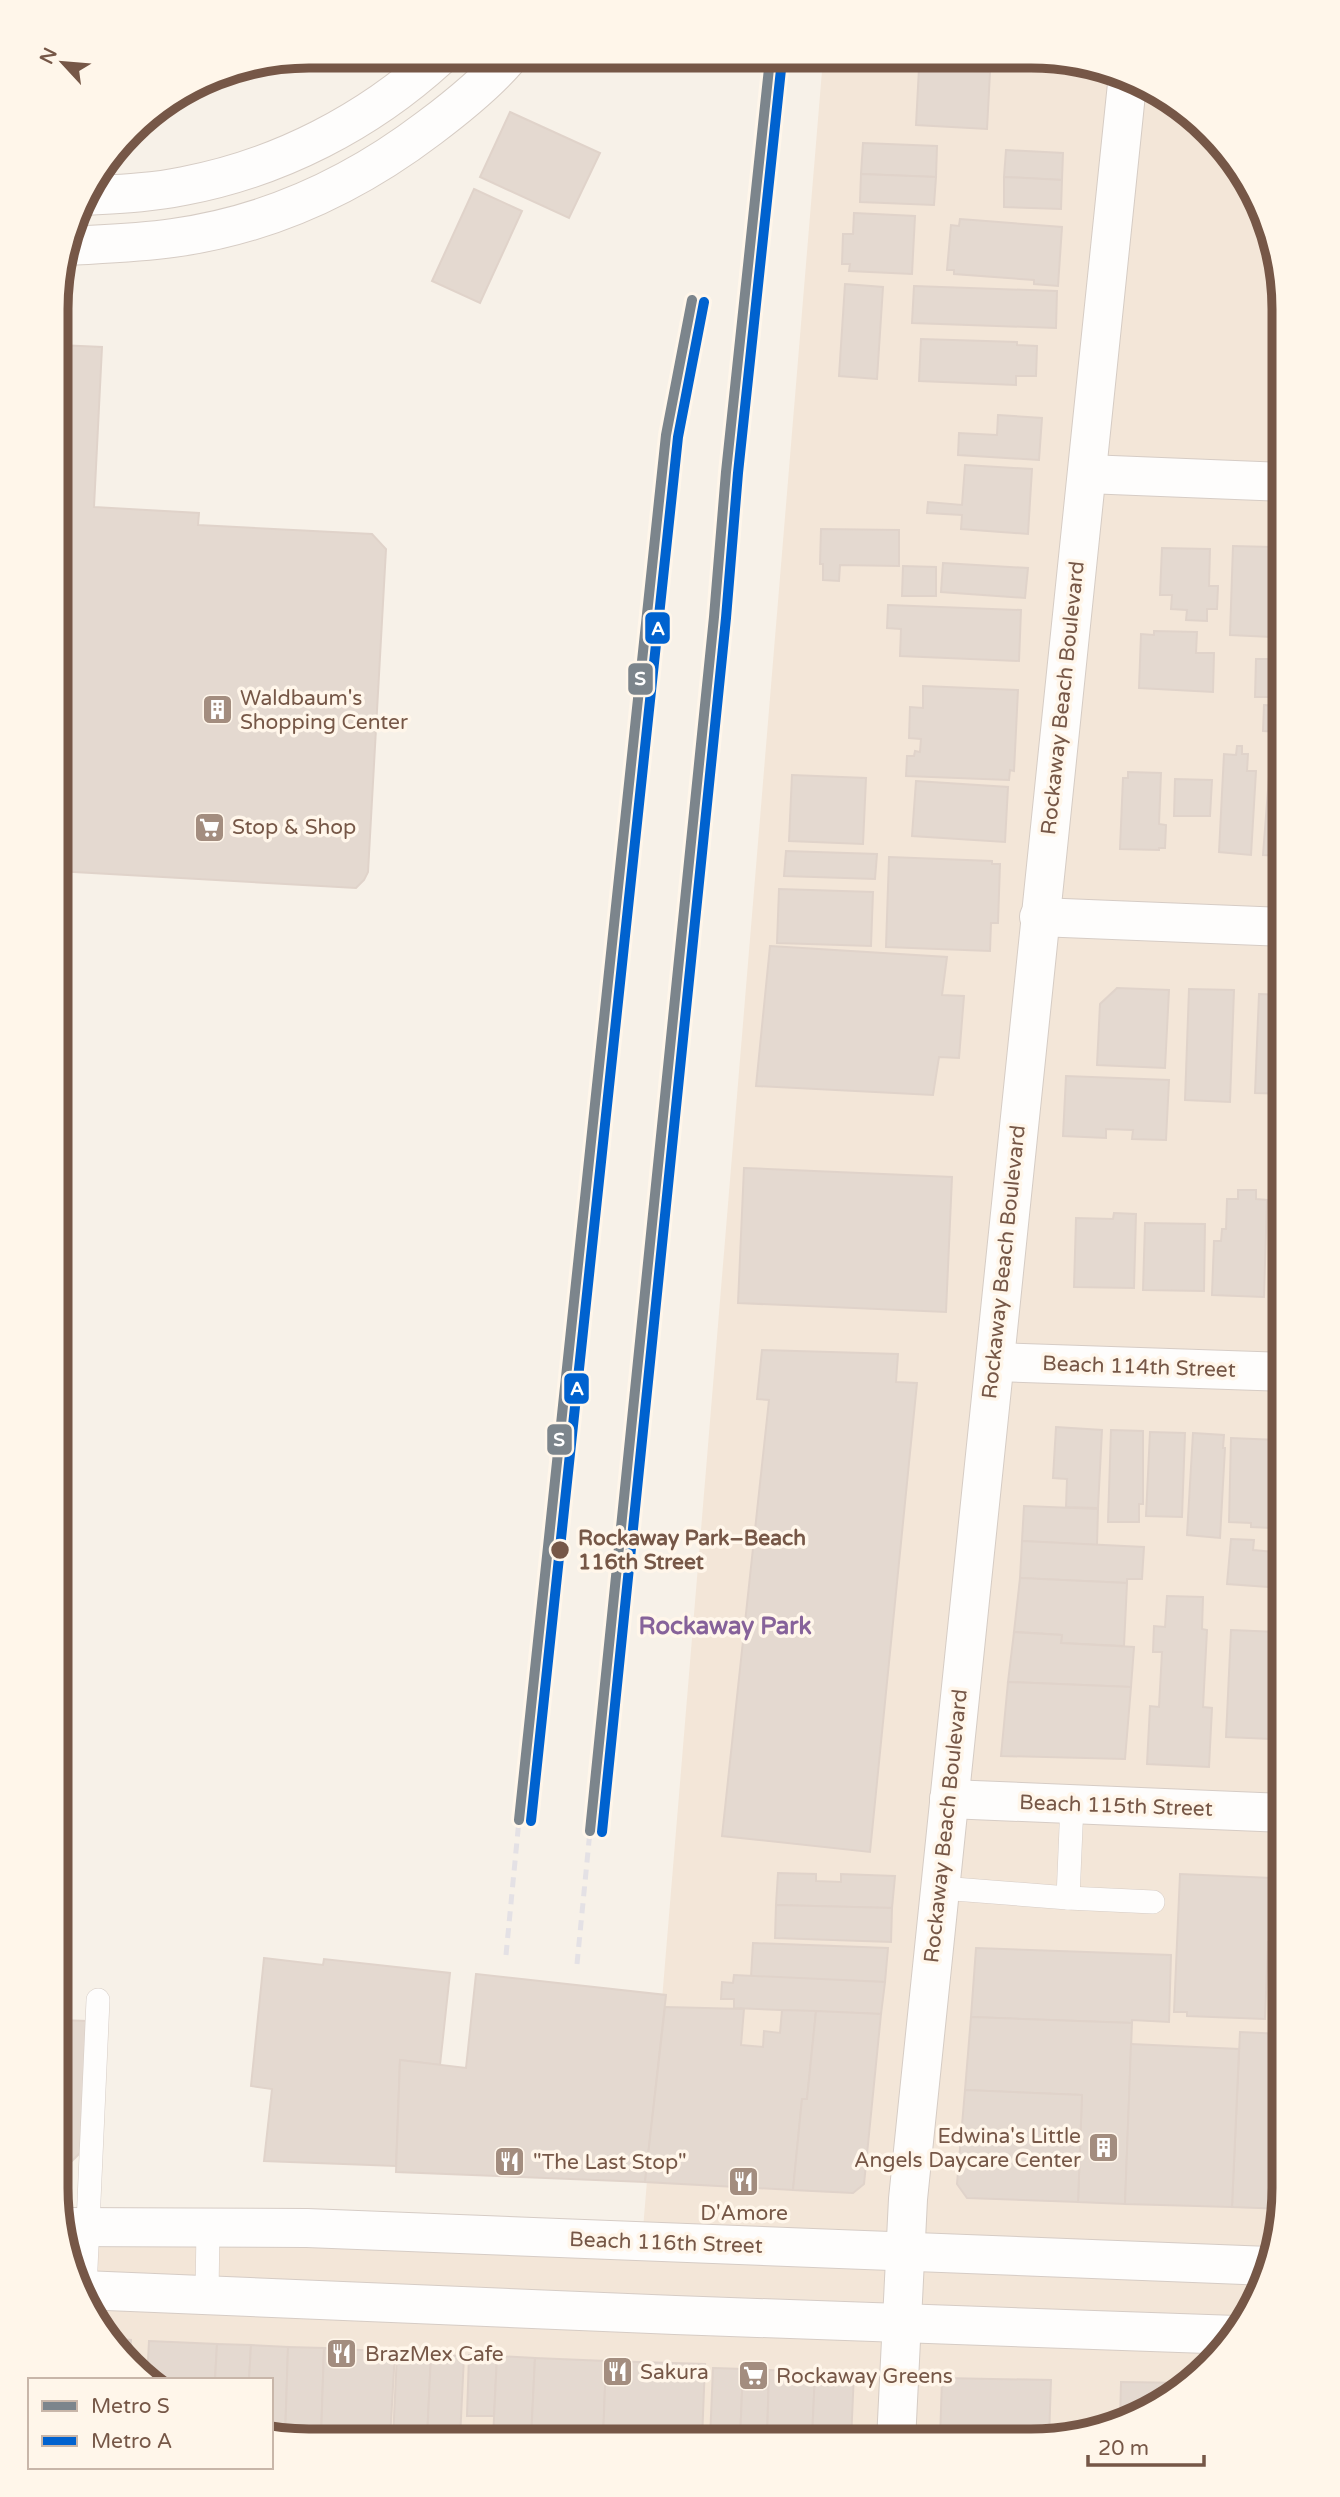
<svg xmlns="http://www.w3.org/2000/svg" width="1340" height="2497" font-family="'Varela Round',sans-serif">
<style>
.residential{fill:#f3e6d8}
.building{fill:#e4d9d0;stroke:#e0d3ca;stroke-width:2}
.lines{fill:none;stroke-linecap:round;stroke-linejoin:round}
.lane-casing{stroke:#d6ccc5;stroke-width:24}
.street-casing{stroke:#d6ccc5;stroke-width:40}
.secondary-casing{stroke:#d6ccc4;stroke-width:40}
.lane{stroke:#fefdfc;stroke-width:23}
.street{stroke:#fefdfc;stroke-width:38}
.secondary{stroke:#fefdfc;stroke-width:38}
.rail{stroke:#e4e1e5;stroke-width:5;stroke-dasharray:10 7;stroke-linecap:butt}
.metro-1-casing{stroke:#fff6ea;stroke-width:16}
.metro-2-casing{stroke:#fff6ea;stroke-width:16}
.metro-1{stroke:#7c858c;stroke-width:10}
.metro-2{stroke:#0062cf;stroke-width:10}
.stop-dot{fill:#765747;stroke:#fff6ea;stroke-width:2.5}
.labels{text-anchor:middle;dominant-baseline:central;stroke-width:7;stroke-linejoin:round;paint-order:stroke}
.poi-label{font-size:21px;fill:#765747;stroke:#fff6ea;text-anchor:start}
.street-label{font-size:21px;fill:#765747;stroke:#fff6ea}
.stop-label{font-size:21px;font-weight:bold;fill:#765747;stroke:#fff6ea;text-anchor:start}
.quarter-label{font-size:24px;font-weight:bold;fill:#86629a;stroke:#fff6ea}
.rim{fill:none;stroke:#765747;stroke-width:9}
.line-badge{stroke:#fff6ea;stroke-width:2.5}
.badge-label{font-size:19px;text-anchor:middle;font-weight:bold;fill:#fff}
</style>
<rect width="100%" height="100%" fill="#f7f1e8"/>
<path class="residential" d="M823,59L1080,61L1198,119L1271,228L1284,309L1283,2205L1265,2284L1231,2342L1172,2398L1112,2428L1031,2441L276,2439L271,2437V2380L142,2378L69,2269L62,2227L642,2241Z"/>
<g class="building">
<path d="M919,68L990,72L987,129L916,125Z"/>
<path d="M510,112L600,153L569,218L480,177Z"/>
<path d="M863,143L937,146L936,177L861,174Z"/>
<path d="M1006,150L1063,153L1062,180L1004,177Z"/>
<path d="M861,174L936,177L934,205L860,202Z"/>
<path d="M1004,177L1062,180L1061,209L1004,207Z"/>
<path d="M474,189L522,211L480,303L432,281Z"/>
<path d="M854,213L915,216L912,274L849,271L850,264H842L843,234H853Z"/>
<path d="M960,219L1062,227L1058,286L1034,284V280L954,274V270H947L951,225L959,226Z"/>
<path d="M845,284L883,287L877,379L839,376Z"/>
<path d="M914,286L1057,291L1056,328L912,323Z"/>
<path d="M921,339L1017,342V345L1037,346L1036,376H1016V385L919,381Z"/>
<path d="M58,345L102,347L94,507L199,513L198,525L372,534L386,549L368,872L364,880L356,888L57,871Z"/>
<path d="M998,415L1042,418L1039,460L958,455L959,433L997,435Z"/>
<path d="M965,465L1032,469L1028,534L961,529L962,515L927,513L928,502L962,505Z"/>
<path d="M821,529L899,530V566L840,565L839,581L823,580V564H820Z"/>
<path d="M1233,546L1276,547L1273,637L1230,635Z"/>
<path d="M1162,548L1210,549L1209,586H1218L1217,609H1207V621L1186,620L1187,610L1171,609L1172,595H1160Z"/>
<path d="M943,563L1028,568L1025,598L941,592Z"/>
<path d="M903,566L936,567V596H902Z"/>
<path d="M888,605L1021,610L1019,661L900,656L901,629L887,628Z"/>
<path d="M1154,631L1197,632L1196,653H1214L1213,692L1139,688L1141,634L1154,635Z"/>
<path d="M1256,659H1284V697H1255Z"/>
<path d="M923,686L1018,690L1014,771L1010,770L1009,780L906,776L907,756H914L915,751L920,752L921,739L909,738L910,707L923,708Z"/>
<path d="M1264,705L1284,706V732L1263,731Z"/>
<path d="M1237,746H1242V754H1248L1247,771H1256L1251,855L1219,852L1224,754L1236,755Z"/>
<path d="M1270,764L1284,765V856L1263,855Z"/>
<path d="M1128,772L1161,773L1159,824L1166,825L1165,848H1159V850L1120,849L1123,778H1128Z"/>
<path d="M792,775L866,778L863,844L789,841Z"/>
<path d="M1175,779L1212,780L1210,816H1174Z"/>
<path d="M916,781L1008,787L1005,842L912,836Z"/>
<path d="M786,851L877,854L875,879L784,876Z"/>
<path d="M889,857L992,861V864H1000L998,923H991L990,951L886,947Z"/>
<path d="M779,889L873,892L871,946L777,943Z"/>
<path d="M770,946L947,957L942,995L964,996L959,1058L939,1057L933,1095L756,1086Z"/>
<path d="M1117,988L1169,990L1165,1068L1097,1065L1100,1004Z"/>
<path d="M1189,989L1234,990L1230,1102L1185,1100Z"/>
<path d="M1259,994L1284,995V1094L1255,1093Z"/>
<path d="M1066,1076L1169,1080L1166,1140L1132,1139L1133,1130L1106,1129V1138L1063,1136Z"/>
<path d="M744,1168L952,1177L946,1312L738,1303Z"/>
<path d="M1238,1190H1256V1199L1267,1200L1264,1297L1212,1295L1214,1241H1221L1222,1229H1226L1227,1199H1238Z"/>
<path d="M1277,1211L1284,1212V1298H1275Z"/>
<path d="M1114,1213L1136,1214L1134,1288L1074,1287L1076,1218L1113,1219Z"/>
<path d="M1145,1223L1205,1224L1204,1291L1143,1290Z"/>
<path d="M762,1350L898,1354L896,1382L917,1383L870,1852L722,1836L769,1400L757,1399Z"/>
<path d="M1056,1427L1102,1430L1098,1508L1066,1507L1067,1479L1053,1478Z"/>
<path d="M1111,1430L1143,1431V1504H1139V1522H1108Z"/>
<path d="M1150,1432L1185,1433L1182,1517L1146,1516Z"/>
<path d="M1193,1433L1224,1435L1223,1448H1225L1220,1538L1187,1535Z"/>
<path d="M1231,1438L1277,1440L1274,1528L1251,1527V1523L1229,1522Z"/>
<path d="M1024,1506L1098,1509L1097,1545L1022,1541Z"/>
<path d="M1231,1539L1254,1540L1253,1550L1284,1553V1588L1227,1584Z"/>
<path d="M1022,1541L1144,1547L1142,1579H1127V1583L1020,1578Z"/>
<path d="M1020,1578L1127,1583L1124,1646L1061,1643L1062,1635L1014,1632Z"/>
<path d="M1167,1596L1203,1597L1202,1629L1207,1630L1203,1707L1212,1708L1209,1767L1147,1764L1150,1706L1159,1707L1162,1652H1153L1154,1626L1165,1627Z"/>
<path d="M1231,1630L1278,1632L1273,1739L1226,1737Z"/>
<path d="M1014,1632L1062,1635L1061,1643L1134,1647L1131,1687L1008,1682Z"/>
<path d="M1008,1682L1131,1687L1125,1759L1001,1756Z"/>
<path d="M778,1873L816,1874V1881L841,1882V1874L895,1876L892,1908L776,1905Z"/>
<path d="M1180,1874L1274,1878L1272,1942H1268L1265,2019L1187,2016V2012H1174Z"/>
<path d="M776,1905L892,1908L891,1942L775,1938Z"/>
<path d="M753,1943L888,1948L885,1982L751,1977Z"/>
<path d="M976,1948L1171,1955L1169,2022L1132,2020V2023L971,2017Z"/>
<path d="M264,1958L323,1965L324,1959L450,1973L440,2065L400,2060L396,2166L264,2161L272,2089L251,2086Z"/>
<path d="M476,1974L666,1995L645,2182L396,2172L400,2060L466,2068Z"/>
<path d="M734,1975L885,1982L881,2014L734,2008V1999H721L722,1982L733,1983Z"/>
<path d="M665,2007L744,2009L741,2045L763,2047L764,2031L780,2033L782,2010L816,2011L807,2099H802L793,2190L645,2182Z"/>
<path d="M816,2011L881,2014L864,2184L853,2193L793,2190L802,2099H807Z"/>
<path d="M971,2017L1132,2023L1125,2204L1078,2202L1082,2095L965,2090Z"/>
<path d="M56,2020L88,2021L82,2151L72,2161L56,2160Z"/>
<path d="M1240,2032L1283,2034L1282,2209L1232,2207Z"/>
<path d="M1131,2044L1239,2049L1232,2207L1125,2204Z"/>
<path d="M965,2090L1082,2095L1078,2202L967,2198L957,2184Z"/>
<path d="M116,2339L131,2340L130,2359Z"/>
<path d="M149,2341L217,2344L215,2380H147Z"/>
<path d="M217,2344L251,2345L249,2380H215Z"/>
<path d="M251,2345L288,2347L285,2439L271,2437V2380H249Z"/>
<path d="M288,2347L324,2348L321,2439H285Z"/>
<path d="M324,2348L395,2352L390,2439H321Z"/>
<path d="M397,2354L431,2355L427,2439H393Z"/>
<path d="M431,2355L464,2356L460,2439H427Z"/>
<path d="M469,2355L497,2356L494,2416H467Z"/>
<path d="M497,2356L535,2358L531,2440L493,2439Z"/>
<path d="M535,2358L606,2361L603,2440H531Z"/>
<path d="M606,2361L705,2364L702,2440H603Z"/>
<path d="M713,2368L743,2369L740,2440H710Z"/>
<path d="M743,2369L769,2370L767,2440H740Z"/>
<path d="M769,2370L815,2372L812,2440H767Z"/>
<path d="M815,2372L854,2373L851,2440H812Z"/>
<path d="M942,2378L1051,2380L1049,2438L1031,2441H940Z"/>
<path d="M1121,2382L1188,2383L1172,2398L1120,2424Z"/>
</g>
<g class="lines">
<defs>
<g id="lane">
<path d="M941,1888L1068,1898L1072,1804"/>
<path d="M1068,1898L1153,1902"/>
<path d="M85,2290L98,2000"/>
<path d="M207,2294L208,2228"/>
</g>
<g id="street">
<path d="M1087,474L1284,482"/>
<path d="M1039,917L1284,927"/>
<path d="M995,1362L1284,1372"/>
<path d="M949,1799L1284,1813"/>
<path d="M62,2227L307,2228L1269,2266"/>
<path d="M83,2290L675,2315L1236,2335"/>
</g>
<g id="secondary">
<path d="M83,196C117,194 150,193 184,186C279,168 368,122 439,57"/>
<path d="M67,246C103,244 138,243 173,238C268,225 354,185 429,128C457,107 486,84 509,57"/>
<path d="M896,2441L908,2199L1127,84"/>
</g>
</defs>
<use href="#lane" class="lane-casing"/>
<use href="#street" class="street-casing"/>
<use href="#secondary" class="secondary-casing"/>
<use href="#lane" class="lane"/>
<use href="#street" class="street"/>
<use href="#secondary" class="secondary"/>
<g class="rail">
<path d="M506,1955L519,1820"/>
<path d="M577,1964L590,1831"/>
</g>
<defs>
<g id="metro-1">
<path d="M519,1820L666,435L692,300"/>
<path d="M590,1831L714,617L726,472L770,59"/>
</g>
<g id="metro-2">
<path d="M531,1821L678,437L704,302"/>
<path d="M602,1832L726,618L738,473L782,60"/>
</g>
</defs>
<use href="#metro-1" class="metro-1-casing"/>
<use href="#metro-2" class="metro-2-casing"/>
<use href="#metro-1" class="metro-1"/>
<use href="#metro-2" class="metro-2"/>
</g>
<defs>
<symbol id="building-square" viewBox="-11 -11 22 22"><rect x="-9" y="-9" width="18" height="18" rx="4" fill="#a38d7f" stroke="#fff6ea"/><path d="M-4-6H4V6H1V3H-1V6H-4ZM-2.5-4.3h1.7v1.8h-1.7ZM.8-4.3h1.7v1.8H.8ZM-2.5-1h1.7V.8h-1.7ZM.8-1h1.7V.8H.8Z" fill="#fff"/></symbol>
<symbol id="supermarket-square" viewBox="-11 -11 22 22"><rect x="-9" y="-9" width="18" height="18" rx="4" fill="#a38d7f" stroke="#fff6ea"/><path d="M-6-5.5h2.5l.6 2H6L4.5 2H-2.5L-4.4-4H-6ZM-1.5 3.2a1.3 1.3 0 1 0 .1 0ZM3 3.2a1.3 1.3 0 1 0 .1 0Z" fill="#fff"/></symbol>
<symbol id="restaurant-square" viewBox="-11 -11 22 22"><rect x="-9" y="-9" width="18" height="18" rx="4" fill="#a38d7f" stroke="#fff6ea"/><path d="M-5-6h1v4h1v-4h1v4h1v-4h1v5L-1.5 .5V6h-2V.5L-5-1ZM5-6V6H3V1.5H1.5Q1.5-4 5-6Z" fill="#fff"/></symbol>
</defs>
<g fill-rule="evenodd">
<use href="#building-square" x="200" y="692" width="35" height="35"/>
<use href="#supermarket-square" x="192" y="810" width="35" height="35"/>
<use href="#building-square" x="1086" y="2130" width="35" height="35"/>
<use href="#restaurant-square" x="492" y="2144" width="35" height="35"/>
<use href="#restaurant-square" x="726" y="2164" width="35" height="35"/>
<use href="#restaurant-square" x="324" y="2336" width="35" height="35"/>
<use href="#restaurant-square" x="600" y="2354" width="35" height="35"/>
<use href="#supermarket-square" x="736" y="2358" width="35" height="35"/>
</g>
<circle class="stop-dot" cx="560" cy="1550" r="10"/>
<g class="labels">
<g class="poi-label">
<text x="240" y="698">Waldbaum's<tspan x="240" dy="24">Shopping Center</tspan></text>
<text x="232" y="827">Stop &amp; Shop</text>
<text x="1081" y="2136" text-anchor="end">Edwina's Little<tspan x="1081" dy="24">Angels Daycare Center</tspan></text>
<text x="533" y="2162">"The Last Stop"</text>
<text x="744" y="2213" text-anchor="middle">D'Amore</text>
<text x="365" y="2354">BrazMex Cafe</text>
<text x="640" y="2372">Sakura</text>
<text x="776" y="2376">Rockaway Greens</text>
</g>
<g class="street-label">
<text transform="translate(1063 698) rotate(-84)">Rockaway Beach Boulevard</text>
<text transform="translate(1004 1262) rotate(-84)">Rockaway Beach Boulevard</text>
<text transform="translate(1139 1367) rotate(2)">Beach 114th Street</text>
<text transform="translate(1116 1806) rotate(2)">Beach 115th Street</text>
<text transform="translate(946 1826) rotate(-84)">Rockaway Beach Boulevard</text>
<text transform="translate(666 2243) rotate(2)">Beach 116th Street</text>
</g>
<g class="stop-label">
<text x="578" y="1538">Rockaway Park–Beach<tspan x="578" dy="24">116th Street</tspan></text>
</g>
<g class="quarter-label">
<text x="725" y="1626">Rockaway Park</text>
</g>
</g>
<path d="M0 0H1340V2497H0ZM309 68H1031A241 241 0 0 1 1272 309V2188A241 241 0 0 1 1031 2429H309A241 241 0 0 1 68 2188V309A241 241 0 0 1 309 68Z" fill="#fff6ea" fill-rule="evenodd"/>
<path class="rim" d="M309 68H1031A241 241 0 0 1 1272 309V2188A241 241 0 0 1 1031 2429H309A241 241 0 0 1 68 2188V309A241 241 0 0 1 309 68Z"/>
<g class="line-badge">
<rect x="644" y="611" width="27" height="34" rx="7" fill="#0062cf"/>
<rect x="627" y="662" width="27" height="34" rx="7" fill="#7c858c"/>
<rect x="563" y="1372" width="27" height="33" rx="7" fill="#0062cf"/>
<rect x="546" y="1423" width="27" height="33" rx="7" fill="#7c858c"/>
</g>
<g class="badge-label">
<text x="658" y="635">A</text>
<text x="640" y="685">S</text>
<text x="577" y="1395">A</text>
<text x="559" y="1446">S</text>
</g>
<rect x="28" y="2378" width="245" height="91" fill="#fff6ea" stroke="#c8b6a9" stroke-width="2"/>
<rect x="42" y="2401" width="35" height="10" fill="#7c858c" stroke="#c8b6a9" stroke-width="2"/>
<text x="91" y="2413" font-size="21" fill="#765747">Metro S</text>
<rect x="42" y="2436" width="35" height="10" fill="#0062cf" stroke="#c8b6a9" stroke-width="2"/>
<text x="91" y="2448" font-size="21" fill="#765747">Metro A</text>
<g transform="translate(63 63) rotate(296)" stroke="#fff6ea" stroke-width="5" paint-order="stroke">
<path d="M0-5L12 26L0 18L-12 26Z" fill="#765747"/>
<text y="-10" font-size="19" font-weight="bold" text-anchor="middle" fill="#765747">N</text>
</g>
<path d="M1088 2455v10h116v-10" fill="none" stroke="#765747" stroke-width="3.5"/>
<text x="1098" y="2455" font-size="21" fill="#765747" stroke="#fff6ea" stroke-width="5" paint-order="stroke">20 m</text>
</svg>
